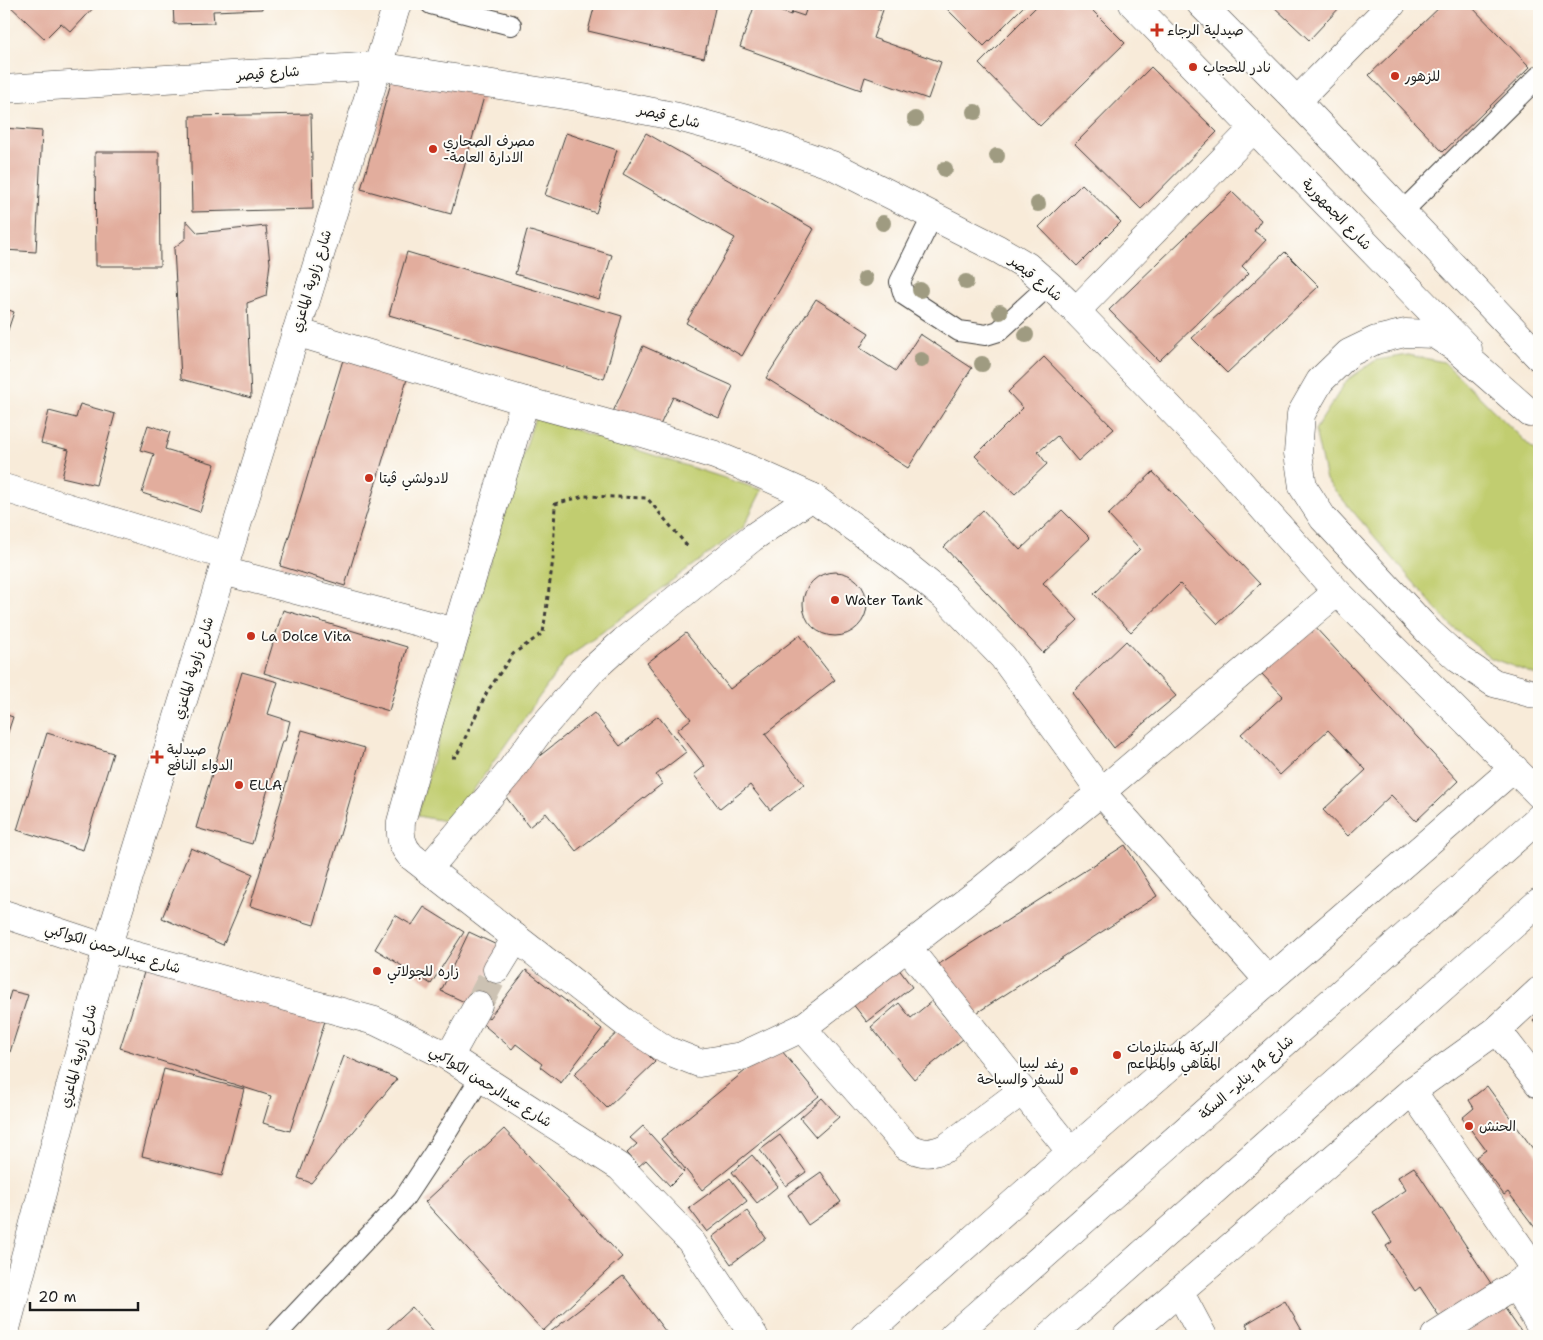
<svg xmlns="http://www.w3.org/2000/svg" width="1543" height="1340" font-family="'Shantell Sans','Playpen Sans Arabic',sans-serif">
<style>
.green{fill:#c1cd6f;stroke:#6e7446}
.building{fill:#e2ad9d}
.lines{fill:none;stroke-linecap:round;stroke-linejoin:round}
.street-tunnel{stroke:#ccc2b3;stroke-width:28;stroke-dasharray:28 14;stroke-linecap:butt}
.lane-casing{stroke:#3d3b38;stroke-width:22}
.street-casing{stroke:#3d3b38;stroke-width:29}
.primary-casing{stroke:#3d3b38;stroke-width:29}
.highway-casing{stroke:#3d3b38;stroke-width:29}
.path{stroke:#3d3b38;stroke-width:3;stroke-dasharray:4 4;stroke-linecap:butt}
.lane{stroke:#fff;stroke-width:20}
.street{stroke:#fff;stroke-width:28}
.primary{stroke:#fff;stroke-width:28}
.highway{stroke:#fff;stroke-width:28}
.tree{fill:#9f9b81}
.poi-dot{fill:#c8321e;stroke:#fdfcf7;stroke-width:2}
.labels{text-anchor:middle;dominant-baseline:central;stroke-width:4;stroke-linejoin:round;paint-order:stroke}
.poi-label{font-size:14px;fill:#1c1c1c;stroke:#fdfcf7;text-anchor:start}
.street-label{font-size:14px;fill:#1c1c1c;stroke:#fdfcf7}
</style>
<rect width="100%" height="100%" fill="#fdfcf7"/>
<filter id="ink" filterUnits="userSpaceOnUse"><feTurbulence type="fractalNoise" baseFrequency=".02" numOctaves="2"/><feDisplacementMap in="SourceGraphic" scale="10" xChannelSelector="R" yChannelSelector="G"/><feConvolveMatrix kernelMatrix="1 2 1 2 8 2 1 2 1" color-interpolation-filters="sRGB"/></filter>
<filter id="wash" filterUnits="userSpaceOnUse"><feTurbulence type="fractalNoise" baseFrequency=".0096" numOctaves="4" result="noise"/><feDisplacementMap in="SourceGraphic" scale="20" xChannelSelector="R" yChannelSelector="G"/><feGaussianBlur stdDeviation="1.12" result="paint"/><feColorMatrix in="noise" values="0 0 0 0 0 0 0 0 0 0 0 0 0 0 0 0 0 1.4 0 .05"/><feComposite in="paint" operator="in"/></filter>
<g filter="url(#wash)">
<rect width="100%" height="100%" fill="#f8ebd9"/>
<g class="green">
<path d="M1408,355L1444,362L1539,455V676L1491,658L1450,625L1326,480L1315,430L1347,380L1376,360Z"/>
<path d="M535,417L762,490L743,528L566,659L451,822L417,816L492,555Z"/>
</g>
<g id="blocks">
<g class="building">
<path d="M8,4H97L71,32L61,23L45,39Z"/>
<path d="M173,4H262V9L213,11L214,23L174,24Z"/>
<path d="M595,4H716L704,58L588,31Z"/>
<path d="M755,4H759L791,15L792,12L804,16L808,4H865L883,10L873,38L941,62L928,99L865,77L861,90L740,47Z"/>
<path d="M942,4H1026L984,46Z"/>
<path d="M1039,4H1086L1125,43L1040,126L979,64Z"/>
<path d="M1271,4H1343L1309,40Z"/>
<path d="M1443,4H1469L1530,67L1443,152L1369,75Z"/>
<path d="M1151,67L1217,132L1141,209L1075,144Z"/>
<path d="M392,79H489L451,214L361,189Z"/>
<path d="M311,114L313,209L192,212L190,116Z"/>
<path d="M4,128L42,131L36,252L4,250Z"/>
<path d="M566,133L617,150L596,213L545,195Z"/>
<path d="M646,133L814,229L742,356L686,323L735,238L623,174Z"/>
<path d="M95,152H159L160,266H96Z"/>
<path d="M1082,184L1121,222L1077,266L1039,227Z"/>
<path d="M1232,192L1261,220L1254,231L1266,240L1242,266L1249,273L1159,361L1109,310Z"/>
<path d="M186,220L198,233L266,226L270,263L266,296L247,303L251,398L181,379L174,248L186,238Z"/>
<path d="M527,230L612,255L599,299L515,274Z"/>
<path d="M407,252L622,316L604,379L389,315Z"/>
<path d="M1285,252L1319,286L1227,373L1192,338L1248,288Z"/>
<path d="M816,299L869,333L860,348L896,371L920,334L972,368L908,468L766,378Z"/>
<path d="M4,308L14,312L4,342Z"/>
<path d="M643,346L733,386L719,418L673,397L656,434L612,414Z"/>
<path d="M346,350L410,369L345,586L280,566Z"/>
<path d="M1044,357L1114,429L1078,461L1057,436L1038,452L1047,464L1015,494L975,456L1023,408L1008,392Z"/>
<path d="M4,360L8,362L4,373Z"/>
<path d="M80,404L115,414L96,485L62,477L69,450L41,443L49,411L76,418Z"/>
<path d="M148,425L170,432L165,449L215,464L200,512L142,493L154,454L140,450Z"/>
<path d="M1153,472L1260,584L1218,624L1180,584L1131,632L1094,594L1140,549L1108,515Z"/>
<path d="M983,510L1020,550L1062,510L1090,538L1043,583L1078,620L1043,653L944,547Z"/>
<circle cx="835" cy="604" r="32"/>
<path d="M283,610L407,647L389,711L264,673Z"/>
<path d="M1312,624L1458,781L1416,821L1391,795L1348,836L1323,810L1366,770L1328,730L1280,775L1241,734L1283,696L1261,673Z"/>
<path d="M686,633L730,689L800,635L835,680L765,734L804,784L770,810L750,785L720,809L694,775L705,766L677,730L691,719L647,663Z"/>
<path d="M1126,641L1176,696L1114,748L1072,693Z"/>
<path d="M242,672L278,682L268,714L290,721L285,741H282L252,844L196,828Z"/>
<path d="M594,713L620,746L658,716L686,752L656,775L662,784L576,851L546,813L529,827L499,788Z"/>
<path d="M4,714L13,717L4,744Z"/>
<path d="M302,730L365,748L314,925L250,906Z"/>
<path d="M47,733L113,753L83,850L17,830Z"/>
<path d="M1125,845L1157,896L972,1016L939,964Z"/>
<path d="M191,848L253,874L223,945L162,918Z"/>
<path d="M424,907L464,932L431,984L375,949L395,915L412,925Z"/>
<path d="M469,932L501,947L473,1006L441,991Z"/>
<path d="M147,963L325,1021L290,1131L263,1123L271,1096L120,1048Z"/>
<path d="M898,968L912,987L867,1022L852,1003Z"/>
<path d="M526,970L602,1029L561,1083L540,1067L542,1064L516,1044L512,1049L478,1020L483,1013L489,1018Z"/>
<path d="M11,991L28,995L10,1052L4,1050V1014Z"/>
<path d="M932,1001L963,1039L914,1079L871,1027L899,1003L911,1018Z"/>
<path d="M1539,1016V1028L1533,1021Z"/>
<path d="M622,1028L655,1062L607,1108L574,1074Z"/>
<path d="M777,1045L819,1096L702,1190L661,1139Z"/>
<path d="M344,1056L397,1079L311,1183L298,1178Z"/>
<path d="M164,1069L244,1089L222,1176L142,1156Z"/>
<path d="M1487,1086L1539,1157V1233L1508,1192L1504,1195L1476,1157L1486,1150L1462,1118L1474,1108L1469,1100Z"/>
<path d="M822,1098L839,1117L816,1137L800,1118Z"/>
<path d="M643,1126L684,1172L670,1186L646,1160L639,1166L627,1153L637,1144L630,1138Z"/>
<path d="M504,1129L622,1257L543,1331L425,1202Z"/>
<path d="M780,1135L806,1172L786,1186L760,1150Z"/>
<path d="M752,1155L778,1186L757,1203L732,1172Z"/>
<path d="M1414,1167L1496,1291L1445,1325L1420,1287L1415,1291L1386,1246L1392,1242L1373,1212L1406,1190L1398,1177Z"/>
<path d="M821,1172L841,1202L808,1225L788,1195Z"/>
<path d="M730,1178L747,1201L707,1232L689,1208Z"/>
<path d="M747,1211L766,1238L731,1264L712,1237Z"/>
<path d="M623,1276L669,1336H545Z"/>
<path d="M1285,1301L1304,1334L1300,1336H1253L1246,1324Z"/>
<path d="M412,1307L438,1336H380Z"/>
<path d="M1504,1307L1524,1336H1461Z"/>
<path d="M1156,1331L1159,1336H1148Z"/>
</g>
</g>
</g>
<g filter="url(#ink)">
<use href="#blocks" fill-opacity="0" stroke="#3d3b38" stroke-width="1"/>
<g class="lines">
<path class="street-tunnel" d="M478,1005L497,969"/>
<defs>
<g id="lane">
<path d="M431,4L511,25"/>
<path d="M1402,212L1539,76"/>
<path d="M933,215L900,282L904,295L959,331L986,335L999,331L1049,285"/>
<path d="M275,1336L403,1200L434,1153L481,1077"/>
</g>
<g id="street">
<path d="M4,89L377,66L583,98L678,117L755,138L832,165L998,249L1027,266L1049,285L1076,311L1224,464L1337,592L1539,794"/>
<path d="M1297,101L1392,4"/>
<path d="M1076,311L1254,128"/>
<path d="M296,332L525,401L642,433L715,455L754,471L812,497L897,558L945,597L1003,657L1101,792L1269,981"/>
<path d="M525,401L426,732L401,822C400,836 401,845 411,856L624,1022L666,1050L699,1063L742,1056L802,1028L980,891L1101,792L1337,592"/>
<path d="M4,488L227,556"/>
<path d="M223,571L456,632"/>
<path d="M428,869L509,773L540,730L592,670L624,641L752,538L812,497"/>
<path d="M4,914L107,948L375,1021L449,1057L620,1167L690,1240L754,1336"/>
<path d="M907,947L1071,1152"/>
<path d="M497,969L516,938"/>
<path d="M802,1028L906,1146C922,1154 929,1155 946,1148L1022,1091"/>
<path d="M1497,1030L1539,1084"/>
<path d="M449,1057L478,1005"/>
<path d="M1412,1091L1536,1271"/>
<path d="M1515,1285L1539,1324"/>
<path d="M1179,1291L1203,1336"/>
<path d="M4,1336L107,948L397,4"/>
<path d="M864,1336L1071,1152L1514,768"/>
<path d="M1127,1336L1412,1091L1497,1030L1539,991"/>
<path d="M1435,1336L1515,1285L1539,1268"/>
</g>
<g id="primary">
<path d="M1133,4L1468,349"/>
<path d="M1201,4L1297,101L1539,357"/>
</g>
<g id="highway">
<path d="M1530,413L1456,348L1434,334L1405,333L1376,340L1349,353L1320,381L1301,414L1298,453L1303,487L1323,518L1430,633L1460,660L1494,683L1530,693L1539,694"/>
<path d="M953,1336L1539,818"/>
<path d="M1050,1336L1539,902"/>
</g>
</defs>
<use href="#lane" class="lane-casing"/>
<use href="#street" class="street-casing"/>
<use href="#primary" class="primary-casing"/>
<use href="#highway" class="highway-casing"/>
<path class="path" d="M452,757H456L487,692L513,654L543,633L553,559L555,504L584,496L647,498L688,547"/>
<use href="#lane" class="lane"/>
<use href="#street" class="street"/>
<use href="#primary" class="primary"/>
<use href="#highway" class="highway"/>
</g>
<g class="tree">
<circle cx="975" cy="112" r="8"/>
<circle cx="915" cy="119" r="8"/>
<circle cx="997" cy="156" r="8"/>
<circle cx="945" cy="169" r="8"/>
<circle cx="1038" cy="204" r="8"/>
<circle cx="883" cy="223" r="8"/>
<circle cx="865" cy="279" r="8"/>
<circle cx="966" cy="282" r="8"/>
<circle cx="920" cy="290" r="8"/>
<circle cx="1000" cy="312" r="8"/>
<circle cx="1026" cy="335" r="8"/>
<circle cx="921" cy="360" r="8"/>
<circle cx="982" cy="364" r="8"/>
</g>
</g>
<g class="poi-dot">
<path d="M1154.5 22.5h5v5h5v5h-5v5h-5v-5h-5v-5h5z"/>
<circle cx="1193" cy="67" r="5"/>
<circle cx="1395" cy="76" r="5"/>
<circle cx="433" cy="149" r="5"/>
<circle cx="369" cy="478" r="5"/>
<circle cx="835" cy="600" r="5"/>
<circle cx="251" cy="636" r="5"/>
<path d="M154.5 749.5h5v5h5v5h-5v5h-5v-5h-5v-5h5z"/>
<circle cx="239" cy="785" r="5"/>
<circle cx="377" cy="971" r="5"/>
<circle cx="1117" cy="1055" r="5"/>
<circle cx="1074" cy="1071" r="5"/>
<circle cx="1469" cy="1126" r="5"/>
</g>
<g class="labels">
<g class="poi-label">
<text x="1167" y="30">صيدلية الرجاء</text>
<text x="1203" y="67">نادر للحجاب</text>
<text x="1405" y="76">للزهور</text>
<text x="443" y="141">مصرف الصحاري<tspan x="443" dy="16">-الادارة العامة</tspan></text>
<text x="379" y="478">لادولشي ڤيتا</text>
<text x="845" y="600">Water Tank</text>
<text x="261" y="636">La Dolce Vita</text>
<text x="167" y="749">صيدلية<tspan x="167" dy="16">الدواء النافع</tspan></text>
<text x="249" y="785">ELLA</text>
<text x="387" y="971">زاره للجولاتي</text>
<text x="1127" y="1047">البركة لمستلزمات<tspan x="1127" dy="16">المقاهي والمطاعم</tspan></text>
<text x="1064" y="1063" text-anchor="end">رغد ليبيا<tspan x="1064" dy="16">للسفر والسياحة</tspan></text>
<text x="1479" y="1126">الحنش</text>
</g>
<g class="street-label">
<text transform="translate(268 73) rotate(-4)">شارع قيصر</text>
<text transform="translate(669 116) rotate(13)">شارع قيصر</text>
<text transform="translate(1337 214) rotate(46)">شارع الجمهورية</text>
<text transform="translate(1036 278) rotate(39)">شارع قيصر</text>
<text transform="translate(311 281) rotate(-73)">شارع زاوية الماعزي</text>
<text transform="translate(193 668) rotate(-73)">شارع زاوية الماعزي</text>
<text transform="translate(113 948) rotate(17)">شارع عبدالرحمن الكواكبي</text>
<text transform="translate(78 1056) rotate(-75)">شارع زاوية الماعزي</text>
<text transform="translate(1246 1077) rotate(-41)">شارع 14 يناير- السكة</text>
<text transform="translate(491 1086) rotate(32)">شارع عبدالرحمن الكواكبي</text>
</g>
</g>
<rect width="1543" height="1340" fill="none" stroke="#fdfcf7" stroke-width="20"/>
<path d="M30 1302v8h108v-8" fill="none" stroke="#1c1c1c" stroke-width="2.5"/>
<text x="38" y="1302" font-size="15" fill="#1c1c1c" stroke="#fdfcf7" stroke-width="4" paint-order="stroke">20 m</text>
</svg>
